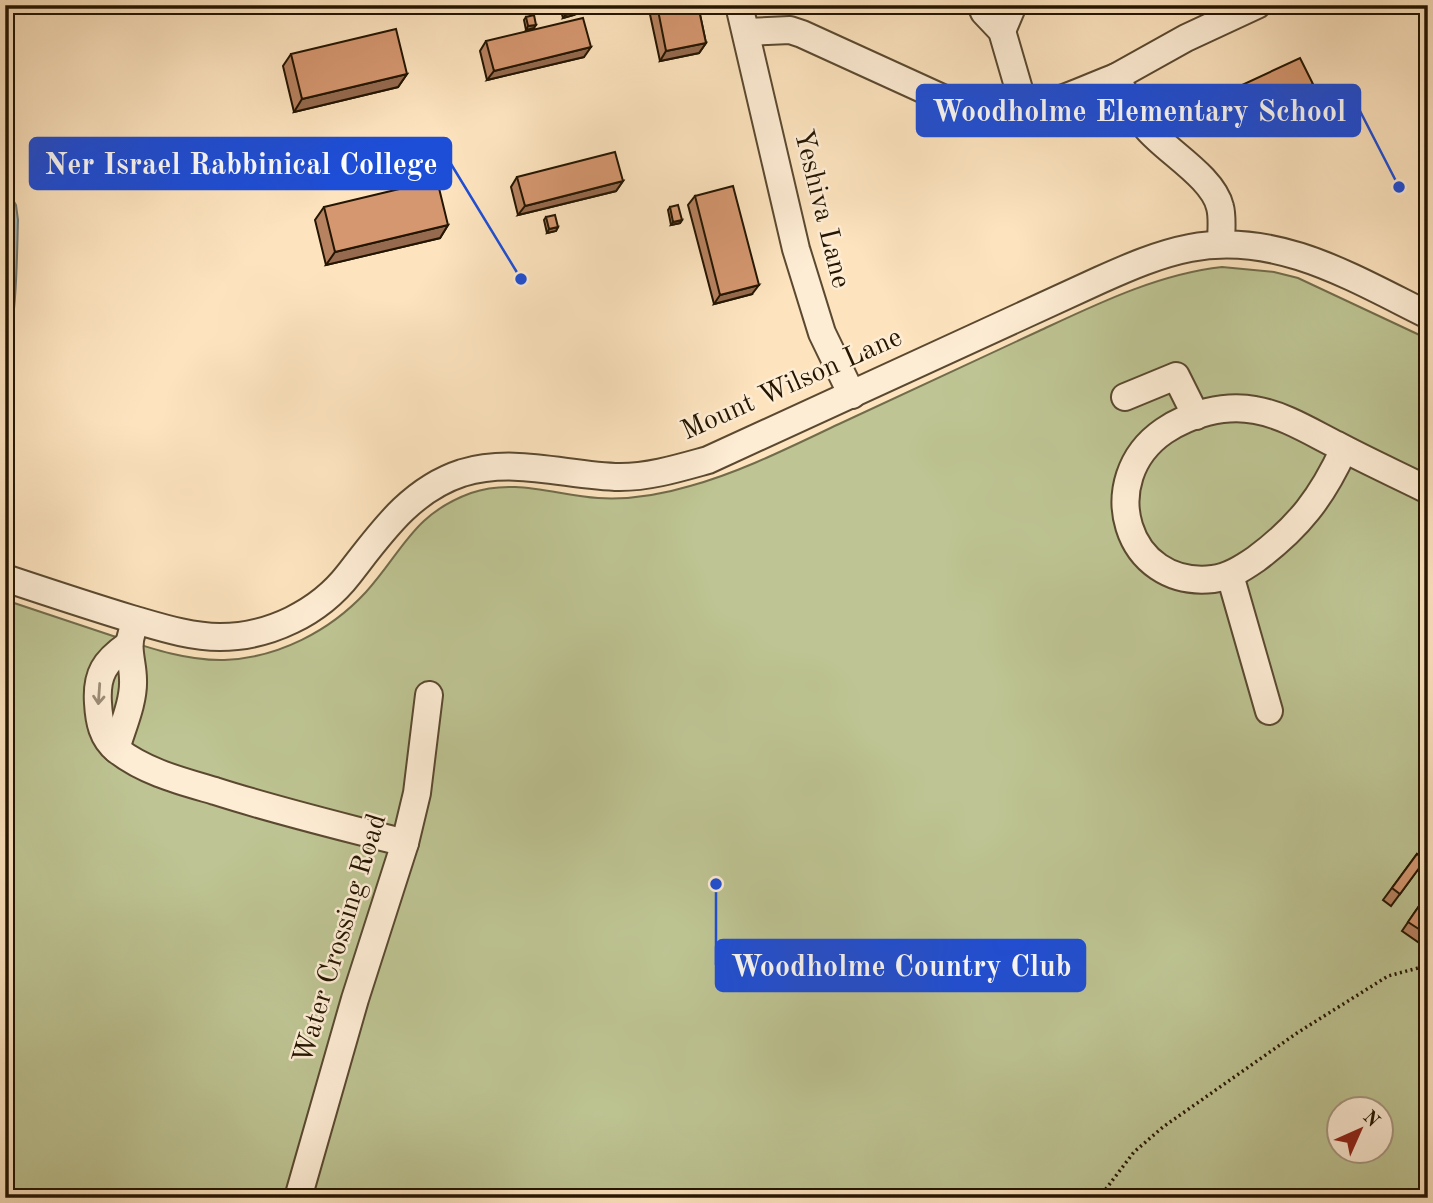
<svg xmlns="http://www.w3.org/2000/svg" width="1433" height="1203" font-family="'Old Standard TT',serif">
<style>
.green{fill:#bec493;stroke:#716c4a;stroke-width:2;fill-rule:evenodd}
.water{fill:#a4bcbd;stroke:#717972;stroke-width:2}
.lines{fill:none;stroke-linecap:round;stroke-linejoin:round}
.shore{stroke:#64685f;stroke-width:2}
.minor-casing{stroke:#5a4930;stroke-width:30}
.path{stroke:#241501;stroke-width:3.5;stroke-dasharray:2 3.5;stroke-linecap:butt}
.minor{stroke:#feedd5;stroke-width:26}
.wall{fill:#b78260;stroke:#241501;stroke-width:2}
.shaded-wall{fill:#956a4e;stroke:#241501;stroke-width:2}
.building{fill:#d59770;stroke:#241501;stroke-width:2}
.oneway{stroke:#9c8c76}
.labels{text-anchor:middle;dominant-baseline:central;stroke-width:5;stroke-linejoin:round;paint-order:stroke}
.street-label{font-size:28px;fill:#241501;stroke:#feedd5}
.leader{fill:none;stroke:#1d4ed8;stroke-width:2.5}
.callout-dot{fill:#1d4ed8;stroke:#feedd5;stroke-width:2.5}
.callout{fill:#1d4ed8;stroke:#1d4ed8;stroke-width:2.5}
.callout-label{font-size:30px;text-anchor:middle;font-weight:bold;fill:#fff}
</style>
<rect width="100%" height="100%" fill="#fde4bf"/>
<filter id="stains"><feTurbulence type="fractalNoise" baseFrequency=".00286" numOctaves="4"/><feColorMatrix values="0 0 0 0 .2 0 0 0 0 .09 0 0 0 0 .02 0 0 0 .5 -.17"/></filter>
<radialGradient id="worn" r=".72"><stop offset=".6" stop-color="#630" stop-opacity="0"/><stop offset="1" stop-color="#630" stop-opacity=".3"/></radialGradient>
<path class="green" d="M1222,267L1274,272L1298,278L1428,339V1198H5V600C39,611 73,623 107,634C144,646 184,661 224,660C278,658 330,631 366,592C403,551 413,514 471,493C513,478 556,495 598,498C629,500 660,495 690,486C741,472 790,447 839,424C905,393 972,362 1039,331C1097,304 1158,274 1222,267ZM1338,1108H1380V1150H1338Z"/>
<path class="water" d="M5,186L16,205L18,220C17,248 17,330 5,351Z"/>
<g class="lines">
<path class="shore" d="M5,198L9,207L11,220L5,317"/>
<defs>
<g id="minor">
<path d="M739,5L796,249L822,333L852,395"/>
<path d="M981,5L984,12L1002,31L1025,110"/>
<path d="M1002,31L1013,5"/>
<path d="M746,32L790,30L802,34L951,102C967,107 983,113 1000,113C1039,112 1080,91 1116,77C1125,95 1134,112 1147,128C1166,151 1213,177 1220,207C1223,218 1221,233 1221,244"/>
<path d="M1116,77L1186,38L1257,5"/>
<path d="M1125,397L1176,376L1196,416"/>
<path d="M1344,449C1322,497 1299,527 1256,559C1243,568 1229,577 1213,579C1125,589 1094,479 1164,431C1189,414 1225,404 1255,410C1284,415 1311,432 1337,445C1367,461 1398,475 1428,490"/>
<path d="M1230,575L1269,711"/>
<path d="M5,578C47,592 89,606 132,619C160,627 190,637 220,637C269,637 319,613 349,574C381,533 410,490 462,473C515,457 567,476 620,477C650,477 679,468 708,460L1100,280C1129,267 1159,254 1190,248C1277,231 1353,278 1428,315"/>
<path d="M128,645C105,661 96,674 98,703C99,721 102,738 117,750C145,772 181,781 215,791C277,811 341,826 405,843"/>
<path d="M116,749C122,728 134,702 133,680C133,662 126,649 132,632"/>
<path d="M298,1198L355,999L405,843L417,793L429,695"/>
</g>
</defs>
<use href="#minor" class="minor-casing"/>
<path class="path" d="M1099,1198L1134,1152L1163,1127L1297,1033L1388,976L1418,968L1428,969"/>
<use href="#minor" class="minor"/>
</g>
<g class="wall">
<path d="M648,5H698L706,43L699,53L660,61Z"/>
<path d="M563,8L574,15L563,18L561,11Z"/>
<path d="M526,17L534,28L526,30L524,20Z"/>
<path d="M486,41L584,57L487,80L480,51Z"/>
<path d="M291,54L407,74L398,87L294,112L283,66Z"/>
<path d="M1242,85L1306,93L1275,108L1276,112L1270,121L1252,130L1235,94Z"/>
<path d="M517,177L623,181L616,191L518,215L511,187Z"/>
<path d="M695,196L752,294L714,304L688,205Z"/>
<path d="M324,207L448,225L440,238L326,265L315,220Z"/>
<path d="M670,207L682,220L680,223L671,225L668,210Z"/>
<path d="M546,217L558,227L556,231L547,233L544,220Z"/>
<path d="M1417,854L1425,860L1391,906L1383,900Z"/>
<path d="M1428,893V949L1402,931Z"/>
</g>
<g class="shaded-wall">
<path d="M576,11L574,15L563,18L565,15Z"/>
<path d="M536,25L534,28L526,30L528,26Z"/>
<path d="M706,43L699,53L660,61L666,51Z"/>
<path d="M591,47L584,57L487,80L494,71Z"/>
<path d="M407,74L398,87L294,112L302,99Z"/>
<path d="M1313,84L1306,93L1265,112L1272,103Z"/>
<path d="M1276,112L1270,121L1252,130L1258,120Z"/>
<path d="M623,181L616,191L518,215L525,206Z"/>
<path d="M682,220L680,223L671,225L673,222Z"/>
<path d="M448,225L440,238L326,265L335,252Z"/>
<path d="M558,227L556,231L547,233L549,229Z"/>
<path d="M759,285L752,294L714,304L720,295Z"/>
</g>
<g class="building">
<path d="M571,5H574L576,11L565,15L563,8Z"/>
<path d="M657,5H698L706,43L666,51Z"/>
<path d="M534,15L536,25L528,26L526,17Z"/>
<path d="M583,18L591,47L494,71L486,41Z"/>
<path d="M396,29L407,74L302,99L291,54Z"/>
<path d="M1300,58L1313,84L1272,103L1276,112L1258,120L1242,85Z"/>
<path d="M615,152L623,181L525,206L517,177Z"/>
<path d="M437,180L448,225L335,252L324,207Z"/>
<path d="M733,186L759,285L720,295L695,196Z"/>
<path d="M678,205L682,220L673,222L670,207Z"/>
<path d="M555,215L558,227L549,229L546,217Z"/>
<path d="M1417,854L1425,860L1400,894L1392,888Z"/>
<path d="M1428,893V935L1408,922Z"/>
</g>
<defs><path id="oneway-shaft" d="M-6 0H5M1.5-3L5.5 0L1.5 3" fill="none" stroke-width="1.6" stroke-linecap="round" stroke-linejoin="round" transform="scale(1.75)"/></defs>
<use class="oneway" href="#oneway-shaft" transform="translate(99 694) rotate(94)"/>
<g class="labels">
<g class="street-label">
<text transform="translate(821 209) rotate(76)">Yeshiva Lane</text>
<text transform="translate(792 385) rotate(-24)">Mount Wilson Lane</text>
<text transform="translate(341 939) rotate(-73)">Water Crossing Road</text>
</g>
</g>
<path class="leader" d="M1399 187L1360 111M521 279L451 164M716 884L716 965"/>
<g class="callout-dot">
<circle cx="1399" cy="187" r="7"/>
<circle cx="521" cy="279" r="7"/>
<circle cx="716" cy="884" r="7"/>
</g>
<g class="callout">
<rect x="917" y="85" width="443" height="51" rx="7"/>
<rect x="30" y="138" width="421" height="51" rx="7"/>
<rect x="716" y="940" width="369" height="51" rx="7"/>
</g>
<g class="callout-label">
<text x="1139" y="121">Woodholme Elementary School</text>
<text x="241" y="174">Ner Israel Rabbinical College</text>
<text x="901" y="976">Woodholme Country Club</text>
</g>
<rect width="1433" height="1203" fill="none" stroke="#fde4bf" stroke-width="28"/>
<rect x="7" y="7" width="1419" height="1189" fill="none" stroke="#241501" stroke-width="3.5"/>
<rect x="14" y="14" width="1405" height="1175" fill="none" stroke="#241501" stroke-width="2"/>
<g transform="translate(1360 1130) rotate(45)"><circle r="33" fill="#feedd5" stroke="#a79780" stroke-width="2"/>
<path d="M0-5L12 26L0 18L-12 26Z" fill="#8f2418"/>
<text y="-10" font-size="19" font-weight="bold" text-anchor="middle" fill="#241501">N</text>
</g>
<rect width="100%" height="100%" filter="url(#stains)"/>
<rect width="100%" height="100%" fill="url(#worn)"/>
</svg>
